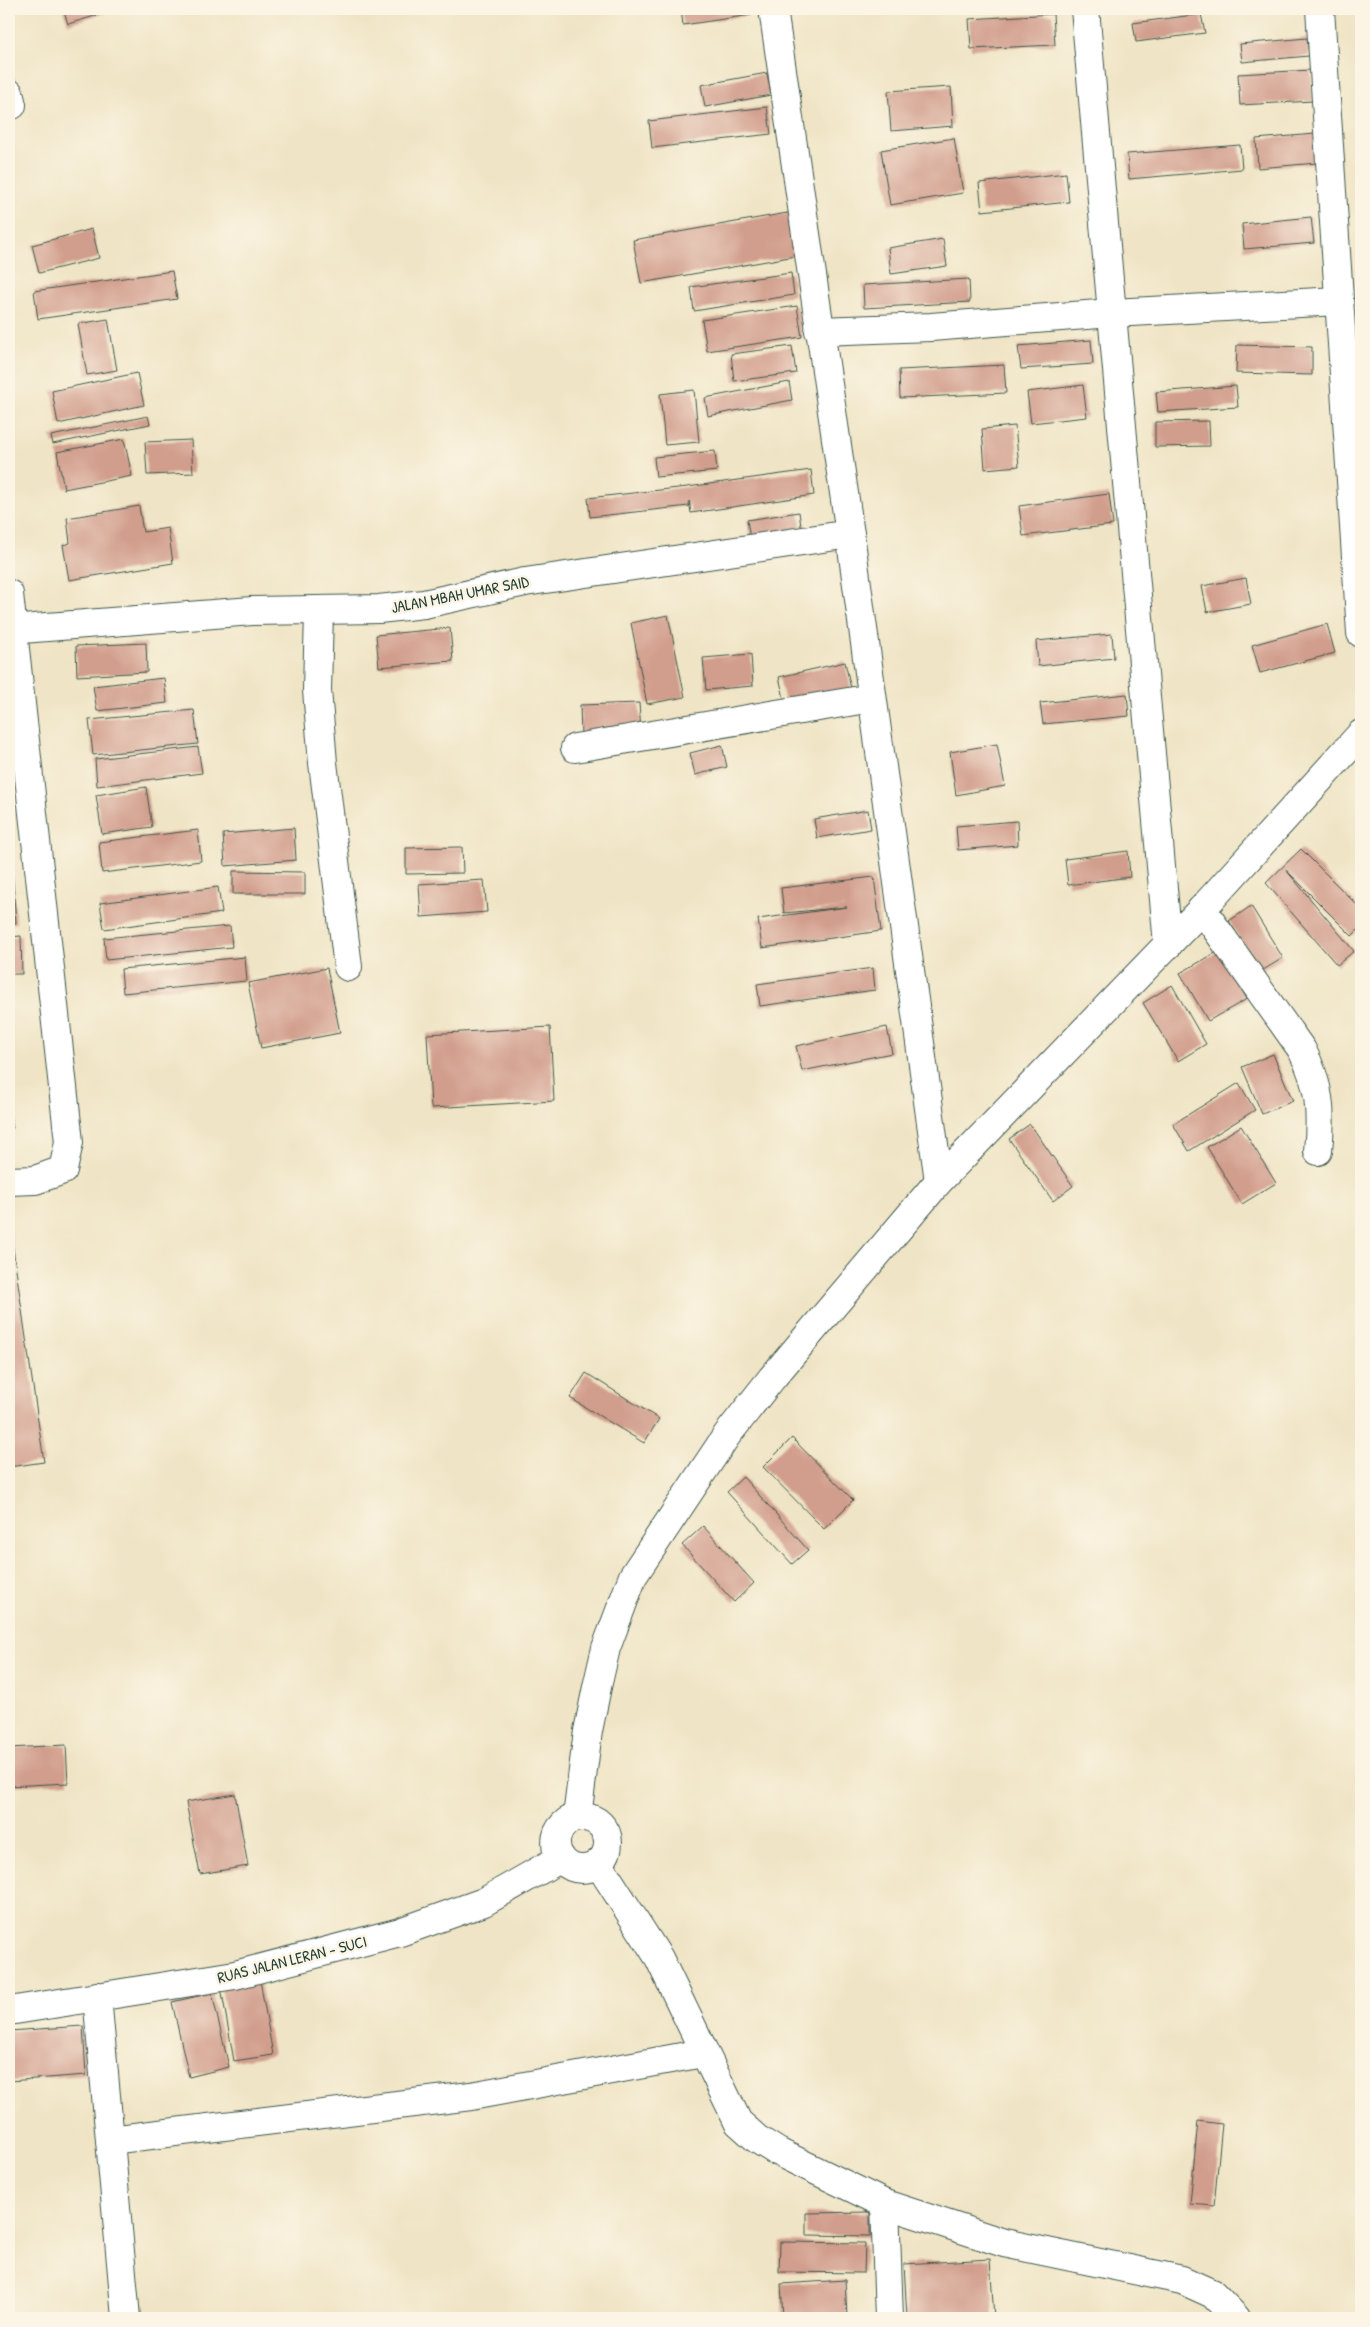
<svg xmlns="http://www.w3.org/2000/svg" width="1370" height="2327" font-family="'Patrick Hand',sans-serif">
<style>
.building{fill:#d19d8c}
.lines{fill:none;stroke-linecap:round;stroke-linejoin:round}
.minor-casing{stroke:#3e564a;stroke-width:30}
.major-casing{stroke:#3e564a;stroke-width:30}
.minor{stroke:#fff;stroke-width:28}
.major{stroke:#fff;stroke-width:28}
.labels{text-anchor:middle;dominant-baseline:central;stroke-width:5;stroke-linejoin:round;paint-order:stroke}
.street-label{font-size:16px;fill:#1f3d34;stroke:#fcf5e5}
</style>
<rect width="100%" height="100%" fill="#fcf5e5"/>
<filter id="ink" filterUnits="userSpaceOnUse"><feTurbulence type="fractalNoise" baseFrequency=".02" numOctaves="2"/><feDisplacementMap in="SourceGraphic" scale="10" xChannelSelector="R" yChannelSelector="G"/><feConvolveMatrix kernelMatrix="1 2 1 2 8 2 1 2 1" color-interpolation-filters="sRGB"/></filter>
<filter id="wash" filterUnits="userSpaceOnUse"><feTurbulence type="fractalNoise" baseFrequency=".0096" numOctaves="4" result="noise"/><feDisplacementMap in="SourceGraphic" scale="20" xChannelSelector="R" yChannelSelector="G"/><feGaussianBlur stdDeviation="1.12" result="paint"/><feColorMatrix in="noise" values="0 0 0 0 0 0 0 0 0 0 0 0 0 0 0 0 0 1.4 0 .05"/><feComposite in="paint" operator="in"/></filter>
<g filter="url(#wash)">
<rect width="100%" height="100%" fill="#efe4c5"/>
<g id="blocks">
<g class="building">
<path d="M63,9H118L68,24Z"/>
<path d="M681,9H750L751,15L683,25Z"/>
<path d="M1053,14L1055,45L971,49L969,19Z"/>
<path d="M1201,14L1205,33L1136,42L1133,23Z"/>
<path d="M1307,38L1309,56L1242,62L1240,44Z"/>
<path d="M1311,70L1313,101L1240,105L1238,74Z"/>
<path d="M767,73L771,95L705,107L701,85Z"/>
<path d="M951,87L953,126L891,131L888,91Z"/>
<path d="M767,107L771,134L652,148L649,121Z"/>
<path d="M1315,134L1317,163L1258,168L1256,139Z"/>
<path d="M954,138L963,193L890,205L881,150Z"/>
<path d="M1240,145L1242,169L1129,179L1127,154Z"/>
<path d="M1066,173L1069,202L982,211L979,183Z"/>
<path d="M793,212L801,255L641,283L633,240Z"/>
<path d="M1311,217L1314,243L1244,249L1242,224Z"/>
<path d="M92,229L99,258L39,273L32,245Z"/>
<path d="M943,239L947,266L891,274L888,248Z"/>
<path d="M172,271L177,299L38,319L34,291Z"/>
<path d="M791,273L794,295L694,311L691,287Z"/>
<path d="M969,279L970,302L864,308L863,285Z"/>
<path d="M797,306L802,337L707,351L702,320Z"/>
<path d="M108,319L117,370L87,375L78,324Z"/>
<path d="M1091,340L1093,364L1021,369L1018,346Z"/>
<path d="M1237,345L1312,347V375L1236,373Z"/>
<path d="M792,346L796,373L734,381L731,354Z"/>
<path d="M1004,365L1006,393L900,398L899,370Z"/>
<path d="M137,373L144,405L58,424L52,391Z"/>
<path d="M789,382L792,400L708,416L705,398Z"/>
<path d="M1083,385L1087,417L1031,423L1027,392Z"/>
<path d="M1236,386L1238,407L1158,412L1156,392Z"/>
<path d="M694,390L699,442L665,445L660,394Z"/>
<path d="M148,416L150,424L53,444L51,436Z"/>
<path d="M1209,421L1210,446L1155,447V422Z"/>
<path d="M1015,426L1019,466L985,469L982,429Z"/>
<path d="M124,439L132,476L64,489L57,452Z"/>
<path d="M191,440L193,473L147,475L145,442Z"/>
<path d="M715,451L717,471L656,477L654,457Z"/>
<path d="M811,470L814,495L691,513L689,501V506L590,517L588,498L687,487Z"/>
<path d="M1109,494L1113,525L1023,536L1019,506Z"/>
<path d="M139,506L143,532L168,528L173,563L69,580L63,545L70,543L67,518Z"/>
<path d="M799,512L802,533L750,539L747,520Z"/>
<path d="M1246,578L1251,604L1207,612L1202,586Z"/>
<path d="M668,615L685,697L647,704L631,623Z"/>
<path d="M1327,624L1335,653L1260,673L1252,645Z"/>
<path d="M450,628L453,661L379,667L376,635Z"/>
<path d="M1112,634L1114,658L1038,666L1036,641Z"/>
<path d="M146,643L147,672L77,676L76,646Z"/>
<path d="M751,654L753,686L706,690L703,658Z"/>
<path d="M845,662L852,693L786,707L779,677Z"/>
<path d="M164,678L167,703L97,711L93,686Z"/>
<path d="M1127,694L1129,716L1043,724L1040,703Z"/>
<path d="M639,703L641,732L581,735L580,705Z"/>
<path d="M194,710L198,744L93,755L89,720Z"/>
<path d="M997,744L1005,786L956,795L950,752Z"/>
<path d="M722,745L727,767L695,775L690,753Z"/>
<path d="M198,747L202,773L97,786L95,759Z"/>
<path d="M146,787L152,827L102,834L96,795Z"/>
<path d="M868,810L871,829L817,838L814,819Z"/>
<path d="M1017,821L1018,845L958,850L956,826Z"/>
<path d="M294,828L296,860L225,866L223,834Z"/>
<path d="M198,830L201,861L102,873L99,842Z"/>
<path d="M462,847L463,873L406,874V848Z"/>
<path d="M1301,849L1361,909V927L1352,936L1286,870L1354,951L1337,965L1266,883Z"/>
<path d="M1128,851L1130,877L1068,885L1065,859Z"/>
<path d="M9,856H11L16,923L9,924Z"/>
<path d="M233,871L305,872V894H233Z"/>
<path d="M874,877L881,931L762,948L758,919L847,907L784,913L781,888Z"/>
<path d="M484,880L487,912L421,917L419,884Z"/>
<path d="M218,887L222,913L104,929L100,903Z"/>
<path d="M1251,906L1283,958L1260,972L1229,921Z"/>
<path d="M230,926L232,947L106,960L104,938Z"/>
<path d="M21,936L22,974H9V937Z"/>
<path d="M1219,951L1247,999L1208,1021L1180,973Z"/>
<path d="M245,957L247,981L123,993L121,969Z"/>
<path d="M327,968L340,1033L261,1048L248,983Z"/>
<path d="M873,968L875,990L760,1006L757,984Z"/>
<path d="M1172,985L1206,1044L1178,1061L1143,1003Z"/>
<path d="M550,1027L554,1101L431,1108L427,1034Z"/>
<path d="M887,1027L892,1053L802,1071L796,1046Z"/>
<path d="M1273,1054L1293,1101L1262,1114L1242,1067Z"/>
<path d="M1239,1083L1255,1110L1189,1151L1173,1124Z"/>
<path d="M9,1110L13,1128L9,1129Z"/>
<path d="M1030,1124L1073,1186L1053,1201L1009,1139Z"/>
<path d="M1241,1126L1276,1183L1242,1204L1207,1147Z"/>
<path d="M9,1221L44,1462L9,1467Z"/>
<path d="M586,1373L659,1419L644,1443L570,1398Z"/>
<path d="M792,1438L853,1500L824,1529L763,1467Z"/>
<path d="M743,1477L808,1550L792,1564L727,1492Z"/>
<path d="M703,1526L754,1583L734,1602L682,1545Z"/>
<path d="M66,1745L68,1783L9,1786V1748Z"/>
<path d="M235,1794L248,1866L200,1874L186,1802Z"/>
<path d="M260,1980L273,2055L234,2061L221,1987Z"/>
<path d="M212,1993L229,2067L189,2077L172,2002Z"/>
<path d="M83,2026L86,2075L9,2081V2031Z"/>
<path d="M1198,2121L1222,2124L1214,2206L1190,2204Z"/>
<path d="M870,2212V2236L806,2235V2213Z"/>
<path d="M780,2242L865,2243L864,2273L779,2272Z"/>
<path d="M990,2259L994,2318H907L904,2264Z"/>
<path d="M845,2280L847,2317L783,2318L781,2284Z"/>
</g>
</g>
</g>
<g filter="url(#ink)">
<use href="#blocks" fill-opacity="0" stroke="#3e564a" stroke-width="1"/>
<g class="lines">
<defs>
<g id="minor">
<path d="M773,9L850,534L939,1181"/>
<path d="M1085,9L1168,945"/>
<path d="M1320,9L1361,633"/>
<path d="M9,93L12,105"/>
<path d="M819,331L931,327L1112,313L1338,301"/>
<path d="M9,594L69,1142L63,1170L35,1180L9,1181"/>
<path d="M319,612L317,690L323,763L348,967"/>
<path d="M9,630L252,611L379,609L424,604L525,582L850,534"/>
<path d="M575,748L872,698"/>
<path d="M1202,909L1302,1050C1320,1085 1322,1112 1318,1151"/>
<path d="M598,1863L659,1958L738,2122L757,2139L778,2152L885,2204L1004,2243L1182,2280L1213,2294L1236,2318"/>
<path d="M97,1996L126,2318"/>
<path d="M110,2140L471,2096L703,2053"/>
<path d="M885,2204L889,2318"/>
</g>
<g id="major">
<circle cx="582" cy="1843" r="26"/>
<path d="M577,1817L588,1731L597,1687L606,1648L633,1576L727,1435L772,1378L939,1181L1202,909L1361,734"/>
<path d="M9,2011L235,1975L400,1932L484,1902L561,1858"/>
</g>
</defs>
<use href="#minor" class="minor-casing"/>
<use href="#major" class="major-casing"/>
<use href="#minor" class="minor"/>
<use href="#major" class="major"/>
</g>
</g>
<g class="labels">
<g class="street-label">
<text transform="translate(460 594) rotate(-11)">JALAN MBAH UMAR SAID</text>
<text transform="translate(292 1959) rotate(-14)">RUAS JALAN LERAN - SUCI</text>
</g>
</g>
<rect width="1370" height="2327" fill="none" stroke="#fcf5e5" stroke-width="30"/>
</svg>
